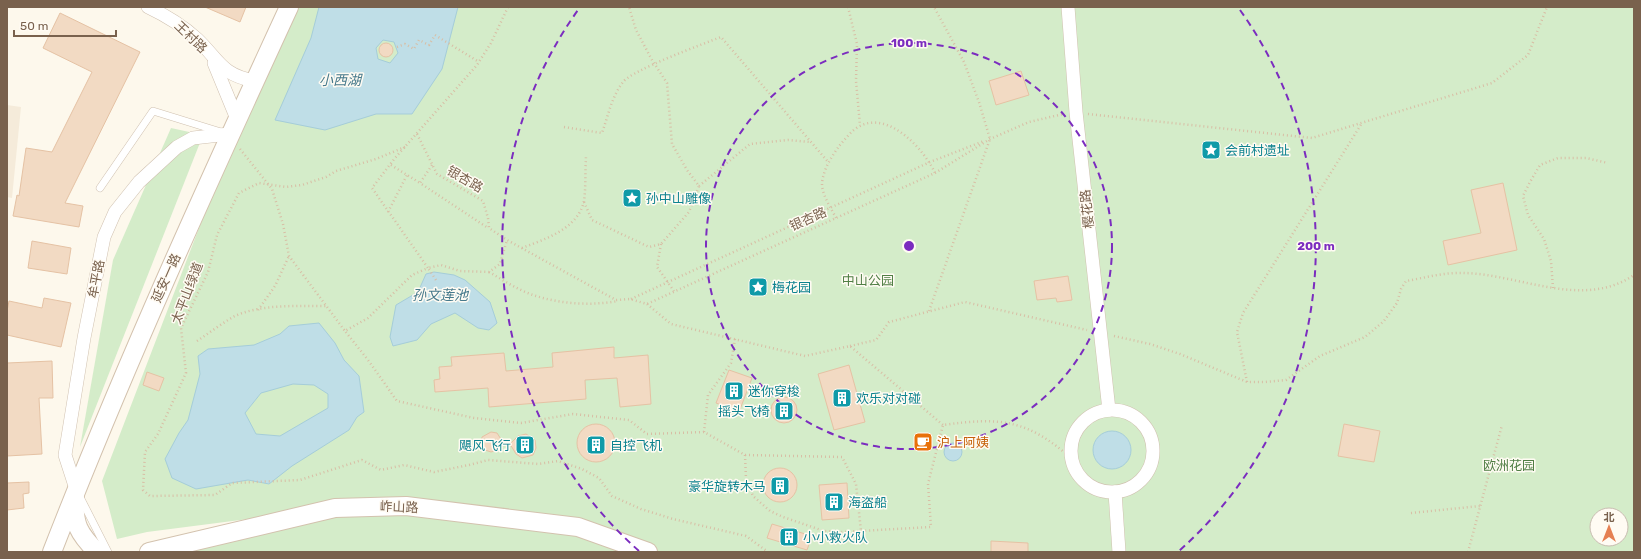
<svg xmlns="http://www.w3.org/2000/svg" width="1641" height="559" font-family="Rubik,'Noto Sans SC',sans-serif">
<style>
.residential{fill:#f5ebda}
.green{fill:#d4ecc9;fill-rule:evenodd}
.water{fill:#bfdee7;stroke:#a5cdd9;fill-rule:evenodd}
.building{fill:#f2dac3;stroke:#e5c2a4}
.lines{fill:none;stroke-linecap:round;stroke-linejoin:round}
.lane-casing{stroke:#d0c1b0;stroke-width:8}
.street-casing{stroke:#d0c1b0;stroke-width:14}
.secondary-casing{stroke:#d3c2ae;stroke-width:20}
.path{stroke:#d8bea5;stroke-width:2.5;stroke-dasharray:1 3;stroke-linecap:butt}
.lane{stroke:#fff;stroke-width:7}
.street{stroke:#fff;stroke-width:13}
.secondary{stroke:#fff;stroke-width:18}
.ring{fill:none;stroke:#7b2cbf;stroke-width:2;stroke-dasharray:7 5}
.labels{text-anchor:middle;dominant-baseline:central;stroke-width:3;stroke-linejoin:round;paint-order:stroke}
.street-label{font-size:13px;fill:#79614d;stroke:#fffbf3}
.culture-label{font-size:13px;fill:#0d838f;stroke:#fffbf3;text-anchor:start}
.park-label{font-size:13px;fill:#517f45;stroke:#fffbf3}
.food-label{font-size:13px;fill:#c56008;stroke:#fffbf3;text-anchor:start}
.water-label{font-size:14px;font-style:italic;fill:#477a8c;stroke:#fffbf3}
.centre{fill:#7b2cbf;stroke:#fffbf3;stroke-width:2}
.ring-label{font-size:12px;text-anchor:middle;font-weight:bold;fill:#7b2cbf;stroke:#fffbf3;stroke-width:3;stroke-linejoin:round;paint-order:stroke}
</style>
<rect width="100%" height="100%" fill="#fdf8ec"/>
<path class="residential" d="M7,105L21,107L12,198L7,197Z"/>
<g class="green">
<path d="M279,7H1634V552H649L578,527L335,508L147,532L117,539L102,481L240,121ZM1597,515H1621V539H1597Z"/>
<path d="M171,128L203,135L80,447L113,260Z"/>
<path d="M412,512L577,533L631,552H173L337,514Z"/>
</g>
<g class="water">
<path d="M319,7H458L442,69L412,114H376L325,130L275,120L311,38ZM383,40L394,42L398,53L390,63L378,59L376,48Z"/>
<path d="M434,272L454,275L465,280L490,302L497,323L489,330L478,328L455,313L431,324L417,340L393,346L390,337L396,305L418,292L426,274Z"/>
<path d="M319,323L335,343L344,360L359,376L364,412L357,417L349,430L292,466L269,484L248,480L196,489L172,478L165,459L179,433L188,420L200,374L198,356L208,349L254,345L280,334L289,326ZM293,384L314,385L328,394V408L280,436L256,434L245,413L261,393Z"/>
<circle cx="1112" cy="450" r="19"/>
<circle cx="953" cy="452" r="9"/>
</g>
<g class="building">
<path d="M205,7H246L240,22Z"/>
<path d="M60,13L140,52L65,203L83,206L79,227L13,216L17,195L19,196L26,148L52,152L92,72L43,48Z"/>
<circle cx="386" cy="50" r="7"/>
<path d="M1021,71L1029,95L996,105L989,81Z"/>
<path d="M1503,183L1517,250L1448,265L1443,241L1481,233L1471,190Z"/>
<path d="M32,241L71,248L67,274L28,268Z"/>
<path d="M1068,276L1072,300L1057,302L1056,298L1037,300L1034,281Z"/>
<path d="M44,298L71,303L61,347L7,335V311L9,301L42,308Z"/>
<path d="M614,347V358L648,355L651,404L620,407L617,378L585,380L586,399L489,407L488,388L435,392L434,380L440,379L439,367L452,366L451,357L504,353L506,371L553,367L552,353Z"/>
<path d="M52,361L53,398H39L42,454L7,456V363Z"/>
<path d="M849,365L865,422L834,430L818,374Z"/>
<path d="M729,370L752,378L739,412L716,403Z"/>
<path d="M147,372L164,378L159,391L143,385Z"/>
<circle cx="784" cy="410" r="13"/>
<path d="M1344,424L1380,431L1374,462L1338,456Z"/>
<circle cx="596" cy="443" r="19"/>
<path d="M491,432L497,433L504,444L498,450L491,452L485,450L481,444L482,437Z"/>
<path d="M526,434L535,440L536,448L533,455L522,458L516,454L510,444L518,436Z"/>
<circle cx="780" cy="485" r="17"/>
<path d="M29,482V493L23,494L24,508L7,510V483Z"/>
<path d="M847,483L849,518L822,520L819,485Z"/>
<path d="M772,524L812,536L807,550L767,538Z"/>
<path d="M991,541L1028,543V552H991Z"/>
</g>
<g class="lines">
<defs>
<g id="lane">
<path d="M100,188L153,111L221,132"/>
<path d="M80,497L108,552"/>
</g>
<g id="street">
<path d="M148,7C167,16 182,25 197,39C219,60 221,75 255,81"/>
<path d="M1068,7L1076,112L1109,410"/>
<path d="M214,63L237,119"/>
<circle cx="1112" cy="451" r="41"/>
<path d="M76,489L65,455L84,338L104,237L115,212L139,182L177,147L193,138L229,134"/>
<path d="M1115,492L1119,552"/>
</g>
<g id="secondary">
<path d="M75,498C73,524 79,534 97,552"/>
<path d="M52,552C124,367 206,187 289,7"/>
<path d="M149,552L335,508L406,506L578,527L648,552"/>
</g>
</defs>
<use href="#lane" class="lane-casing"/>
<use href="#street" class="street-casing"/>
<use href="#secondary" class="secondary-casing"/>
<g class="path">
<path d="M508,7L491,43L477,65L395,158L372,188L428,268L412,275L368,318L345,331L368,360L397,401L474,418L521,423L573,414L629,420L647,434L704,432L745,455L746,479L753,496L770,511L783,517L824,531L842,532L931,527L928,484L943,425C1000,417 1027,419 1072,459"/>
<path d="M848,7L857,44L856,81L860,125"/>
<path d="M397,47L405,44L414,49L419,40L429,45L435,35L479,62"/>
<path d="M1088,114L1312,138L1492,83L1528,55L1547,7"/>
<path d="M564,127L602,133C608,116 612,96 623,82C632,70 703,44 721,37L829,163"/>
<path d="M417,134L437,174L483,201L488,218L489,228L507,240L616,300L630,299L647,304L935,173L990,139L1029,122L1063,114"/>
<path d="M405,147L376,159L336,171L326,177L302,185L286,187L259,183L239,193L217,235L208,272L181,328L186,373L158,434L145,452L143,490L150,496L215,495L232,483L300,480L362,460L381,470L404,465L434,472L469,465L488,460L538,464L558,461L582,469L599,478L612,496L641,509L673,519L746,536L768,552"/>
<path d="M240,149L272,189L283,224L289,256L345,331"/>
<path d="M391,165L420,183"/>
<path d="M432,165L420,183L488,228"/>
<path d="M699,186L750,144L788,140L810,142"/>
<path d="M584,202L592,220L649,247L661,244L689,212L699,186L687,170L672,144L667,83L652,60L636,30L629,7"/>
<path d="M388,212L407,175"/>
<path d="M836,218C831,208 822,195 822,184C823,169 832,156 840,145C846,138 852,130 860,126C889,111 924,149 935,173"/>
<path d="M661,244L657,267L674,291"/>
<path d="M522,248C545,239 578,229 584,201C586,187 585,171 586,157"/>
<path d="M489,272C503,280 518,290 533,295C560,304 590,306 618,301"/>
<path d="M436,280L428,268L441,265L460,271L489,272L500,264L507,240"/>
<path d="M1553,288L1551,261L1544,239L1528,215L1523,196L1530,182L1540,165L1558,158H1586L1608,163"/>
<path d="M631,299L930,162L984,141"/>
<path d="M647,304L671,324L805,356L850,346L943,425"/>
<path d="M258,310L275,286L289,256"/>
<path d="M929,311L990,139L979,102L964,62L934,7"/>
<path d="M1114,336L1150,344L1180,354L1247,382H1265L1286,380L1320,356L1365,337L1384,321L1397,303L1401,289L1406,281C1424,278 1445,272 1464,273C1519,274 1583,310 1634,275"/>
<path d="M197,341C209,333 221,324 233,317C258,304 298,306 326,306"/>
<path d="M850,346L876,340L889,322L965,302L1087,330"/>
<path d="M1247,382L1237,332L1243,313L1362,123"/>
<path d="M704,432L708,395L731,363L735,339"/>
<path d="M745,455L842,457L856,484L861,531"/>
<path d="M1411,513L1480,506"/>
<path d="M1468,552L1502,425"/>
</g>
<use href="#lane" class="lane"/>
<use href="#street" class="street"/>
<use href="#secondary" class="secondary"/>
</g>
<g class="ring">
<circle cx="909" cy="246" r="203"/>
<path d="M639 551A407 407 0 0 1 578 10M1240 10A407 407 0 0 1 1179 551"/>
</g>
<defs>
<symbol id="sight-square" viewBox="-11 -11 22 22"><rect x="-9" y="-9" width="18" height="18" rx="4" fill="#0f9aa8" stroke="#fffbf3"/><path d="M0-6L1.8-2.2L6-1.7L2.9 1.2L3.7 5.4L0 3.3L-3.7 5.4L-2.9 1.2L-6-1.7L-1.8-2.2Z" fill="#fff"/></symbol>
<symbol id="building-square" viewBox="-11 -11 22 22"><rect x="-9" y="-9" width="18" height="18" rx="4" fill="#0f9aa8" stroke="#fffbf3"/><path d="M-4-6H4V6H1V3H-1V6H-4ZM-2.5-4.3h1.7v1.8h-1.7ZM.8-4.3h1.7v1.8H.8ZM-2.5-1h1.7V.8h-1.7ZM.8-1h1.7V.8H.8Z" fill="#fff"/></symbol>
<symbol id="cafe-square" viewBox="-11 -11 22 22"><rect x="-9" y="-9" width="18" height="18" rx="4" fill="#e8710a" stroke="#fffbf3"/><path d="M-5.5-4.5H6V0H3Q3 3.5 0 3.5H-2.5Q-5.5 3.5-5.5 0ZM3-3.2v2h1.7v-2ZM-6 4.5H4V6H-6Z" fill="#fff"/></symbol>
</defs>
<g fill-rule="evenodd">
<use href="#sight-square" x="1200" y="139" width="22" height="22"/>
<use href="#sight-square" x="621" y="187" width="22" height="22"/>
<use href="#sight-square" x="747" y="276" width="22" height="22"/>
<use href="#building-square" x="723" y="380" width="22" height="22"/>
<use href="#building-square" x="831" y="387" width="22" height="22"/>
<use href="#building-square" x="773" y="400" width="22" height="22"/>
<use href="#cafe-square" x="912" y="431" width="22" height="22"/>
<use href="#building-square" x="514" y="434" width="22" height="22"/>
<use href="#building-square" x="585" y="434" width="22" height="22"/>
<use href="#building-square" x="769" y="475" width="22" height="22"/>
<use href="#building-square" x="823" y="491" width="22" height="22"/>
<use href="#building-square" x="778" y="526" width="22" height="22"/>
</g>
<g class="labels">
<g class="street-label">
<text transform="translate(191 37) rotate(44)">王村路</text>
<text transform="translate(465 179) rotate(30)">银杏路</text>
<text transform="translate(1087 209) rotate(-96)">樱花路</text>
<text transform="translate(808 219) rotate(-24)">银杏路</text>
<text transform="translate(166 278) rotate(-66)">延安一路</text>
<text transform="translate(96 279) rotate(-79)">牟平路</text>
<text transform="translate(187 293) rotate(-69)">太平山绿道</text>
<text transform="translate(399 507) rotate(2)">岞山路</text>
</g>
<g class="culture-label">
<text x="1225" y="150">会前村遗址</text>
<text x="646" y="198">孙中山雕像</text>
<text x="772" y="287">梅花园</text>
<text x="748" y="391">迷你穿梭</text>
<text x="856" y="398">欢乐对对碰</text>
<text x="770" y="411" text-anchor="end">摇头飞椅</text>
<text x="511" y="445" text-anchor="end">飓风飞行</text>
<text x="610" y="445">自控飞机</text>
<text x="766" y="486" text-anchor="end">豪华旋转木马</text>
<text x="848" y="502">海盗船</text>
<text x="803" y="537">小小救火队</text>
</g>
<g class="park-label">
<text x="868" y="280">中山公园</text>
<text x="1509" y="465">欧洲花园</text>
</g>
<g class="food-label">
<text x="937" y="442">沪上阿姨</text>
</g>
<g class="water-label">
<text x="340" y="80">小西湖</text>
<text x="440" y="295">孙文莲池</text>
</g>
</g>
<circle cx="909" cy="246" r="6" class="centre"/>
<g class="ring-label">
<text x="909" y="47">100 m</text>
<text x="1316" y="250">200 m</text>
</g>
<rect width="1641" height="559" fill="none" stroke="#79614d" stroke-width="16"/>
<g transform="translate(1609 527)"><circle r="19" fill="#fffbf3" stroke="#c9bdb1"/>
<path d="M0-3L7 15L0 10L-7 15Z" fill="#e58053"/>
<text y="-6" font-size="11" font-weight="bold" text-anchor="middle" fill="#79614d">北</text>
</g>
<path d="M14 30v6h102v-6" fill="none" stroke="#79614d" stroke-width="2"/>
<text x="20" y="30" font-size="12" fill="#79614d" stroke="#fffbf3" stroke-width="3" paint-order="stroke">50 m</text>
</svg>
